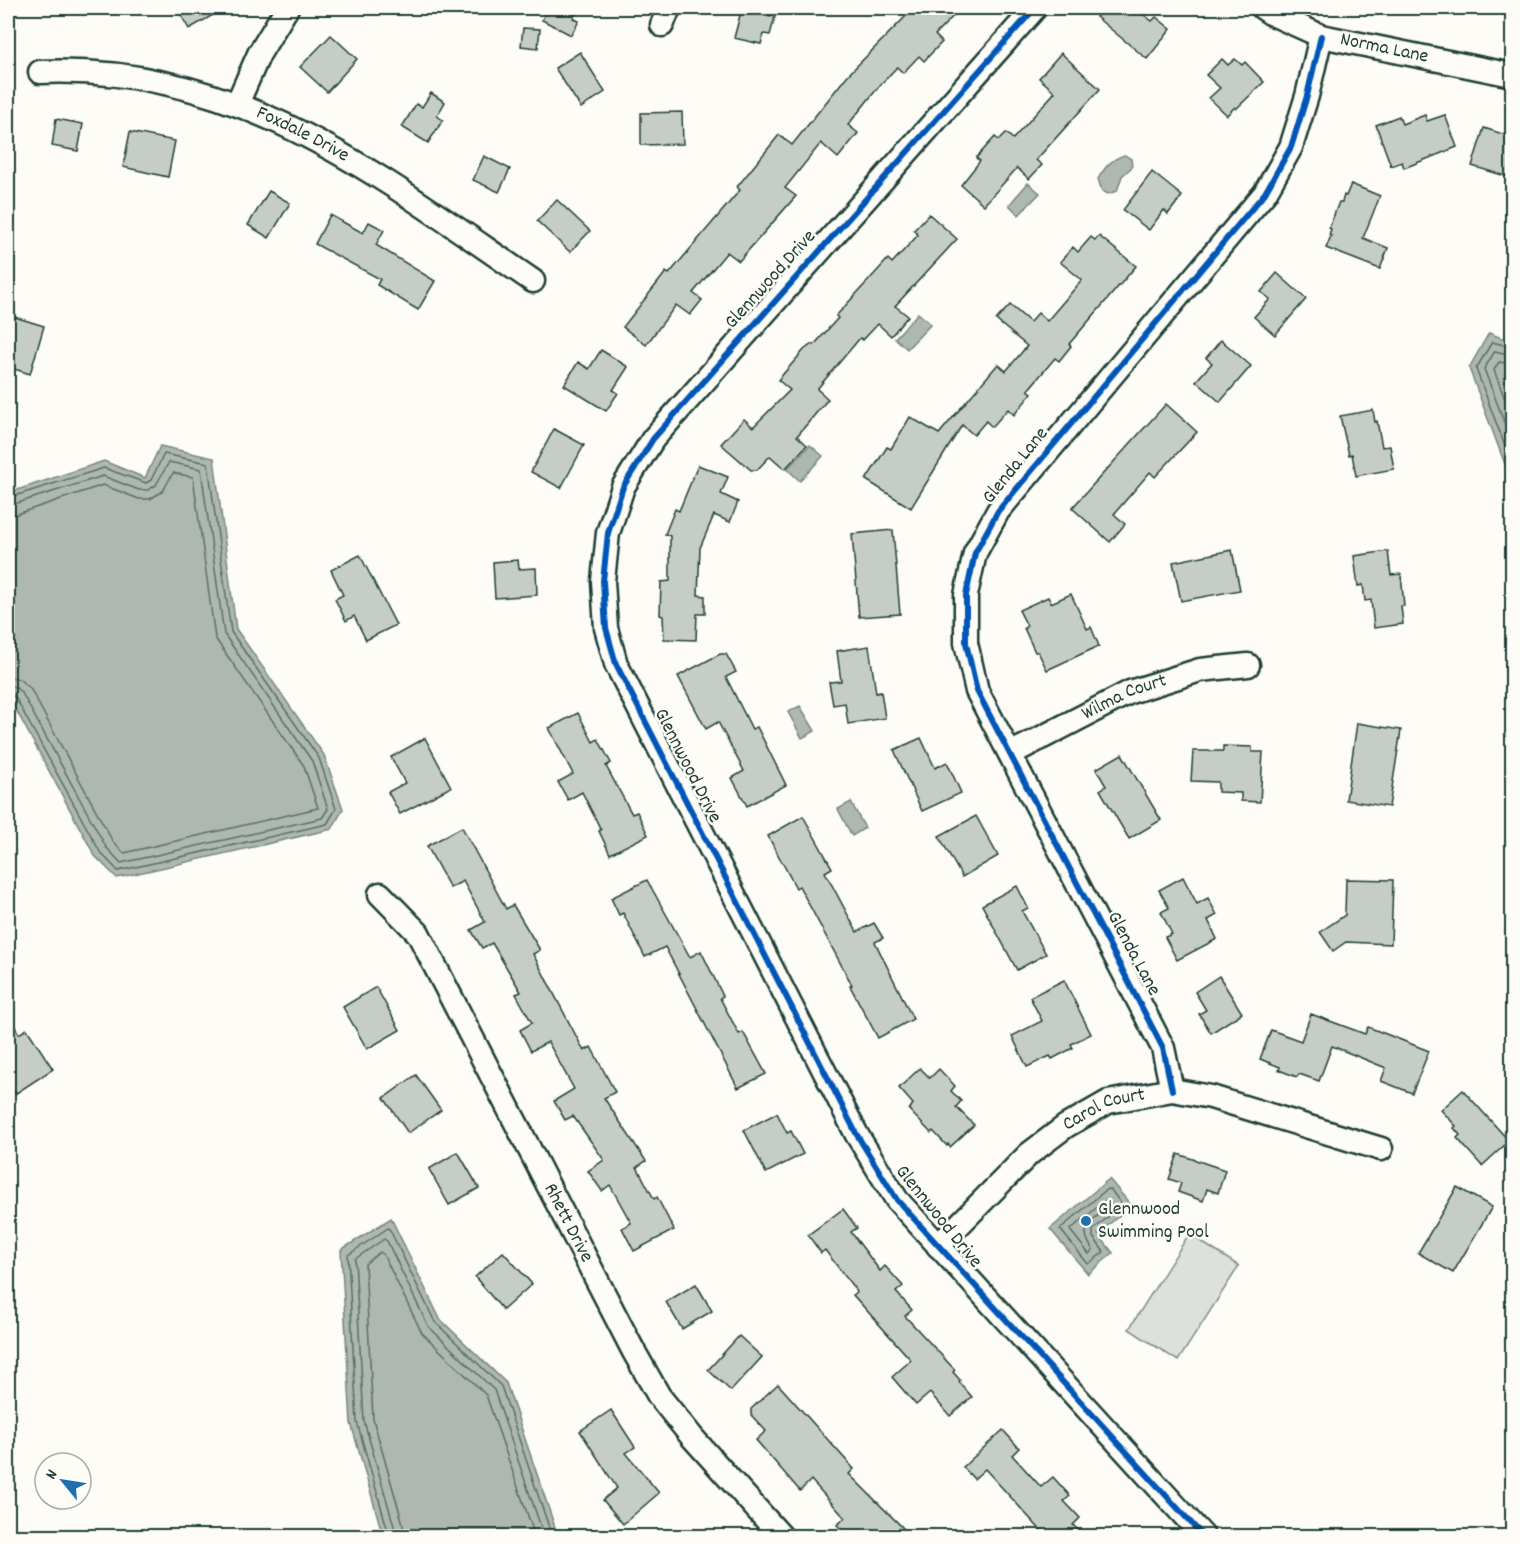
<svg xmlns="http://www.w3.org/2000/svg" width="1520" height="1544" font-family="Dekko,sans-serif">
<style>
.green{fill:#dde0db;stroke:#7e8e88;stroke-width:1.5}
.water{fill:#aeb8b1;stroke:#75877f;stroke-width:1.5}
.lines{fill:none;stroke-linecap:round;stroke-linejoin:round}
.shore{stroke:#586e66;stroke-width:1.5}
.building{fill:#c6cdc7;stroke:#1f3d34;stroke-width:1.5}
.street-casing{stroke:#1f3d34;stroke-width:27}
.street{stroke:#fdfcf7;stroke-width:22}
.cycleway-casing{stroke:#fdfcf7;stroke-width:10}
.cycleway{stroke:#0057b8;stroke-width:6}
.poi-dot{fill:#1f6fb2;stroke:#fdfcf7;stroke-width:2}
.labels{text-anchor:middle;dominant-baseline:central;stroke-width:5;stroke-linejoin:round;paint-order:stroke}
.street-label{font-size:20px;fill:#1f3d34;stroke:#fdfcf7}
.poi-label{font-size:20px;fill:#1f3d34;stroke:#fdfcf7;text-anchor:start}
</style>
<rect width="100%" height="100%" fill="#fdfcf7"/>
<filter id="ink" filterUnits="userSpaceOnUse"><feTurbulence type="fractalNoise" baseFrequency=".0167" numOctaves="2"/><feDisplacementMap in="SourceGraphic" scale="12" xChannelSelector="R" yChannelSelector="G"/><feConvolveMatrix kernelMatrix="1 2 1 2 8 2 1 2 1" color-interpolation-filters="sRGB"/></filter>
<g filter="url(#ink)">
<path class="green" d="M1189,1234L1239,1266L1178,1361L1129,1329Z"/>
<g class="water">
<path d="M1125,155L1131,159L1132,167L1122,176L1117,191L1108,194L1102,191L1098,179C1104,168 1112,158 1125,155Z"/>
<path d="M1028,183L1040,193L1019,215L1009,205Z"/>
<path d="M918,313L931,324L907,349L895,338Z"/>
<path d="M1489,333L1512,342V483L1469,368Z"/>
<path d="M810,445L823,456L800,481L787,469Z"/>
<path d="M160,446L214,458L236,629L324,755L343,809L332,829L117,878L95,856L8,695V493L104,461L145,478Z"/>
<path d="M800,706L815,731L802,738L788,712Z"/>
<path d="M851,802L865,828L852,836L838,809Z"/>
<path d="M1109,1179L1135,1210L1131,1214L1127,1209L1098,1234L1113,1253L1088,1274L1050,1229Z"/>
<path d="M391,1218L440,1319L506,1383L558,1536H380L381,1529L351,1423L341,1250Z"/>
</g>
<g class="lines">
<g class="shore">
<path d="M1512,347L1492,342L1476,369L1512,465"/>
<path d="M1512,355L1495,351L1484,369L1512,442"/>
<path d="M1512,364L1499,362L1494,370L1512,418"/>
<path d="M8,498L104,468L146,483L151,480L164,454L208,463L231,632L319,758L336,809L327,824L118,871L100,852L15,697L8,693"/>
<path d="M8,506L103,476L139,490H148L156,485L169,462L201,469L224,634L312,761L328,809L322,818L121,863L106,847L22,693L15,687L8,686"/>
<path d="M8,515L17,514L103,485L139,499H150L163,491L173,473L193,477L215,638L304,766L318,808L124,853L113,842L30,688L19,679L8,677"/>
<path d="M1107,1189L1111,1190L1122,1205L1093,1230V1237L1104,1252L1088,1264L1060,1229Z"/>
<path d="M1106,1200H1110L1111,1205C1092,1222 1076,1225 1093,1250L1089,1254L1070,1230Z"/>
<path d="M386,1536L387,1528L357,1422L348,1255L388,1228L390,1230L435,1322L501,1386L552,1536"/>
<path d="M393,1536L394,1526L364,1421L355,1259L384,1239L387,1241L428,1326L494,1390L544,1536"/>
<path d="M403,1536V1524L373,1419L365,1264L380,1252L383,1254L422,1333L486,1395L535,1536"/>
</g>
</g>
<g class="building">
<path d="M177,8H225L189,29Z"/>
<path d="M548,8H579L573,18L579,21L571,35L542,20Z"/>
<path d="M742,8L775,17L770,35L764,34L761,44L734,38Z"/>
<path d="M914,8H961L935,35L942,42L924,61L919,56L903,73L897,67L881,84L848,125L858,133L838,158L821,143L785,188L796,196L739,261L727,252L693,293L702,300L690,315L676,305L646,345L623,327L666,272L669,274L740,190L737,187L779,135L792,145L847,76Z"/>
<path d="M1104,8H1135L1152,21L1156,17L1171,29L1147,59L1096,17Z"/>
<path d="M523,28L540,29L538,48L521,46Z"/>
<path d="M331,35L357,59L327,92L300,67Z"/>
<path d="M580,52L605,92L581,108L555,68Z"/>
<path d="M1061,53L1100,89L1036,160L1042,165L1029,179L1017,168L984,205L961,185L980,161L976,158L995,137L999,140L1006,133L1013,139L1055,92L1039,78Z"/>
<path d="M1222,59L1228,65L1235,59L1242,65L1245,62L1264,82L1236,109L1235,107L1227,115L1209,98L1220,88L1206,75Z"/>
<path d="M431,93L445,102L437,116L443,120L428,143L402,127L416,104L422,107Z"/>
<path d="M682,112L683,144L641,145V113Z"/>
<path d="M1425,115L1427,121L1445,115L1457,147L1404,168L1402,162L1391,166L1376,125L1399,116L1402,124Z"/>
<path d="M56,119L83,124L78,151L52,146Z"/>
<path d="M1484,128L1512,137V178L1472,166Z"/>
<path d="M130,132L175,141L168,177L123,167Z"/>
<path d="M484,156L510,169L499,192L473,180Z"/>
<path d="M1152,172L1182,196L1168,214L1164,210L1149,230L1123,210Z"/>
<path d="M1351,184L1380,196L1363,238L1388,248L1380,269L1326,248L1331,236L1329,235L1331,229L1329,228L1339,202H1342L1344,195L1346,196Z"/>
<path d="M269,191L290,203L269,238L248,225Z"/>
<path d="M557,200L590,231L570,252L537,221Z"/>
<path d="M929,214L957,239L895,306L908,316L891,336L878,324L863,340L860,338L817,389L828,399L797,436L807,445L785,469L770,456L757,470H751L721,444L744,419L753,427L790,390L778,380L804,350L812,344L814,345L838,318L836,316L888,259L892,263L918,235L914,230Z"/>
<path d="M330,215L363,233L369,222L384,230L376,245L435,281L418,310L377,285L380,279L315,244Z"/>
<path d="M1099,236L1136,266L1069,344L1071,346L1059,361L1055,358L1028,390L1032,393L1014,415L1008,409L992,427L986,421L974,435L962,425L911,508L866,480L887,447L891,449L910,417L939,434L998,364L1006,371L1027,346L996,320L1010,305L1030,322L1038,313L1047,321L1082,280L1060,262L1073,247L1078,252L1091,237L1095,240Z"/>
<path d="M1277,273L1306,299L1275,335L1254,317L1270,299L1261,292Z"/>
<path d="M8,315L44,326L30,374L8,367Z"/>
<path d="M1221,340L1251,366L1220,402L1196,381L1212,363L1206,358Z"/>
<path d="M601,350L628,367L613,390L618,393L606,411L564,385L578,362L589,369Z"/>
<path d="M1166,404L1197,432L1155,477L1150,472L1114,514L1125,524L1110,542L1072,508Z"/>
<path d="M1373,410L1375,422L1377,421L1382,447L1390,446L1394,469L1356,476L1352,454L1349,455L1340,416Z"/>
<path d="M554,429L584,445L561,488L531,472Z"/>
<path d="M698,465L728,477L721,494L738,502L730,522L714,515L700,548L698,595L705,596V614H697L696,640L664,639L663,616L660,615L661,582L670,581V536L665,534L675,509L679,511Z"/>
<path d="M893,530L900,614L859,617L852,534Z"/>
<path d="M1232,550L1240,590L1181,601L1173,562Z"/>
<path d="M1388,551L1391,575L1401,574L1404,606H1401L1403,624L1374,628L1371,600L1365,601L1363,585L1358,586L1354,556Z"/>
<path d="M360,555L396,625L366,640L354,616L346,621L335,599L343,595L331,570Z"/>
<path d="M518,560L519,569L536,568L537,595L495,598L493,562Z"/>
<path d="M1071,594L1087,629L1091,627L1099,646L1047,670L1038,652H1035L1024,628L1027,626L1019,610L1048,597L1051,603Z"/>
<path d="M869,646L876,693L881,692L885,718L848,724L845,703L833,705L829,682L841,681L837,651Z"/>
<path d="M720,654H726L736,672L726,677L752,729L757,727L786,785L747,806L732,778L744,771L718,722L706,729L678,676Z"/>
<path d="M578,713L593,742L598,739L611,763L606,766L632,814L637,812L648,835L610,854L599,831L601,830L582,792L568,800L558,782L573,774L549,728Z"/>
<path d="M1357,723L1401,730L1389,807L1346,800Z"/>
<path d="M425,738L451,787L400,814L388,792L405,783L391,757Z"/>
<path d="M921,738L935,768L947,762L961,793L922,811L894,750Z"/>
<path d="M1223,746L1252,747V752H1263L1260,802L1241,801V793L1218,792V782L1191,781L1193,751H1223Z"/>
<path d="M1122,754L1161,820L1129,839L1100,790L1106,786L1096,769Z"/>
<path d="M803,816L832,868L825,872L857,932L874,923L883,938L875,942L913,1019L878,1038L850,986L852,985L799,886L796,888L768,836Z"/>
<path d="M976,816L998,856L962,877L939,836Z"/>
<path d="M462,827L506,909L513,905L540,950L533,954L584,1051L591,1047L615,1092L604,1098L646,1161L637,1167L654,1199L657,1197L674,1230L634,1251L622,1228L631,1223L610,1185L602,1191L588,1171L604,1160L573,1116L565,1120L554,1101L574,1089L548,1042L531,1051L520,1030L532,1023L516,994L521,992L492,943L482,948L471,930L485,922L463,881L450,888L427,846Z"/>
<path d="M1183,877L1197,904L1208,898L1217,915L1208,920L1217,939L1177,960L1165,937L1172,934L1161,912L1169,908L1159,890Z"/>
<path d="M1346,879L1393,880L1391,944L1346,942L1333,951L1320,932L1345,915Z"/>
<path d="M647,880L690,957L701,951L723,996L720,998L739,1034L743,1032L766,1074L738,1088L665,947L645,957L623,913L619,915L611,898Z"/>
<path d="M1017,886L1028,908L1022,911L1046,954L1017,970L982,905Z"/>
<path d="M1219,976L1242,1013L1211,1033L1199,1014L1206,1010L1195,992Z"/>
<path d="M1064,980L1091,1034L1071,1044L1073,1048L1052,1059L1050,1056L1027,1067L1012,1036L1042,1021L1030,997Z"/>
<path d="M376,987L400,1030L367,1049L343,1007Z"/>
<path d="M8,1014L19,1034L27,1029L53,1069L15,1094L8,1083Z"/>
<path d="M1311,1014L1365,1034L1368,1027L1429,1051L1412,1093L1381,1081L1386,1068L1332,1046L1319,1081L1299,1074L1297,1077L1279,1070L1280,1067L1260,1059L1271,1030L1301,1041Z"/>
<path d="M920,1068L930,1078L939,1069L955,1086L951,1091L961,1101L956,1107L974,1125L950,1147L948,1144L947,1146L933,1131L931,1133L909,1110L913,1104L899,1088Z"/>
<path d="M416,1075L441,1110L408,1133L384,1098Z"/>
<path d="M1463,1090L1509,1141L1482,1166L1457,1138L1460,1135L1454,1128L1456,1126L1441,1110Z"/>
<path d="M777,1113L787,1133L791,1131L803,1154L766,1173L744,1130Z"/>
<path d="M458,1152L479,1188L449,1205L429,1169Z"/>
<path d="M1178,1154L1225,1170L1218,1193L1207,1189L1203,1201L1178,1192L1181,1183L1169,1179Z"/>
<path d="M1457,1187L1492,1207L1453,1273L1418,1253Z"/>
<path d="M843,1209L857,1228L851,1232L880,1271L885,1266L903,1286L896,1292L912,1310L905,1316L955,1370L953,1372L960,1380L959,1382L972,1397L950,1416L930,1393L916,1405L892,1377L911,1360L853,1295L857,1292L825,1250L821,1253L808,1235Z"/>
<path d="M503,1252L532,1284L503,1310L475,1277Z"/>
<path d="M696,1284L712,1311L682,1329L666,1302Z"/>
<path d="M739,1336L762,1357L731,1391L708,1370Z"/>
<path d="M778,1384L854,1469L849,1474L904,1529L896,1536H849L837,1525L845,1518L811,1480L800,1491L756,1440L766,1431L751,1415V1409Z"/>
<path d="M611,1410L635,1447L626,1453L659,1493L623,1524L603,1500L617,1488L580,1431Z"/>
<path d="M1003,1430L1019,1448L1012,1455L1041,1487L1053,1477L1070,1496L1064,1501L1080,1518L1073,1525L1084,1536H1046L985,1469L974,1479L963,1467Z"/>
</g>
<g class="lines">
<defs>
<g id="street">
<path d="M1035,8L653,439L623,487L608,533L603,581L606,628L616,664L857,1135L897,1200L1203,1536"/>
<path id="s1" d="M1263,8L1272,14L1321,36L1512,75"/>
<path d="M662,25L669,8"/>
<path id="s2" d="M40,72C238,64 378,175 533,281"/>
<path d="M237,104L259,54L287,8"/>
<path id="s3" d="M1010,754L1130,692L1200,670L1248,665"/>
<path id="s4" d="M380,894L418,933L633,1350L659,1396L692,1437L781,1536"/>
<path d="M1172,1090L1163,1048L977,691L966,643V595L975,553L998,511L1265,193L1291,147L1307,96L1321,36"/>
<path id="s5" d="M938,1246L1029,1154L1066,1126L1108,1102L1172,1090L1211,1097L1381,1149"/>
</g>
</defs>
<use href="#street" class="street-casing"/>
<use href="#street" class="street"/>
<defs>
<g id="cycleway">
<path d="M1035,8L653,439L623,487L608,533L603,581L606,628L616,664L857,1135L897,1200L1203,1536"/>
<path d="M1172,1090L1163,1048L977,691L966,643V595L975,553L998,511L1265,193L1291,147L1307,96L1321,36"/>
</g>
</defs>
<use href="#cycleway" class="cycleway-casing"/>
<use href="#cycleway" class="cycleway"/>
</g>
</g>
<circle class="poi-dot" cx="1086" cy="1221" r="6"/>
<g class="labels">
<g class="street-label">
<text stroke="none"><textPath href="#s1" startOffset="129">Norma Lane</textPath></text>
<text stroke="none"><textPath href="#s2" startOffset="273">Foxdale Drive</textPath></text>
<text transform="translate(771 280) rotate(-48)">Glennwood Drive</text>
<text transform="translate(1016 466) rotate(-51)">Glenda Lane</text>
<text stroke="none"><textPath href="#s3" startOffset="128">Wilma Court</textPath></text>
<text transform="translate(687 766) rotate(63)">Glennwood Drive</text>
<text transform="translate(1133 954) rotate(62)">Glenda Lane</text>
<text stroke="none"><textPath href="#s5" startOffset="218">Carol Court</textPath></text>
<text transform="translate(938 1217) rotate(51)">Glennwood Drive</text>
<text stroke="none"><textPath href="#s4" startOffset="381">Rhett Drive</textPath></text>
</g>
<g class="poi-label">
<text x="1098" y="1210">Glennwood<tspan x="1098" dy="23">Swimming Pool</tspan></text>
</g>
</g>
<rect width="1520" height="1544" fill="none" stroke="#fdfcf7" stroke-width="30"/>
<rect x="15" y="15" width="1490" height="1514" fill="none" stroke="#1f3d34" stroke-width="2" filter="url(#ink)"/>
<g transform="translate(63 1481) rotate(300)"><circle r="28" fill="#fdfcf7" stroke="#a4b0a9" stroke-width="1.5"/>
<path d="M0-4.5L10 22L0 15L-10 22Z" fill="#1f6fb2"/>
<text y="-9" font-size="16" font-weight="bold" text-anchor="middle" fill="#1f3d34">N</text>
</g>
</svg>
